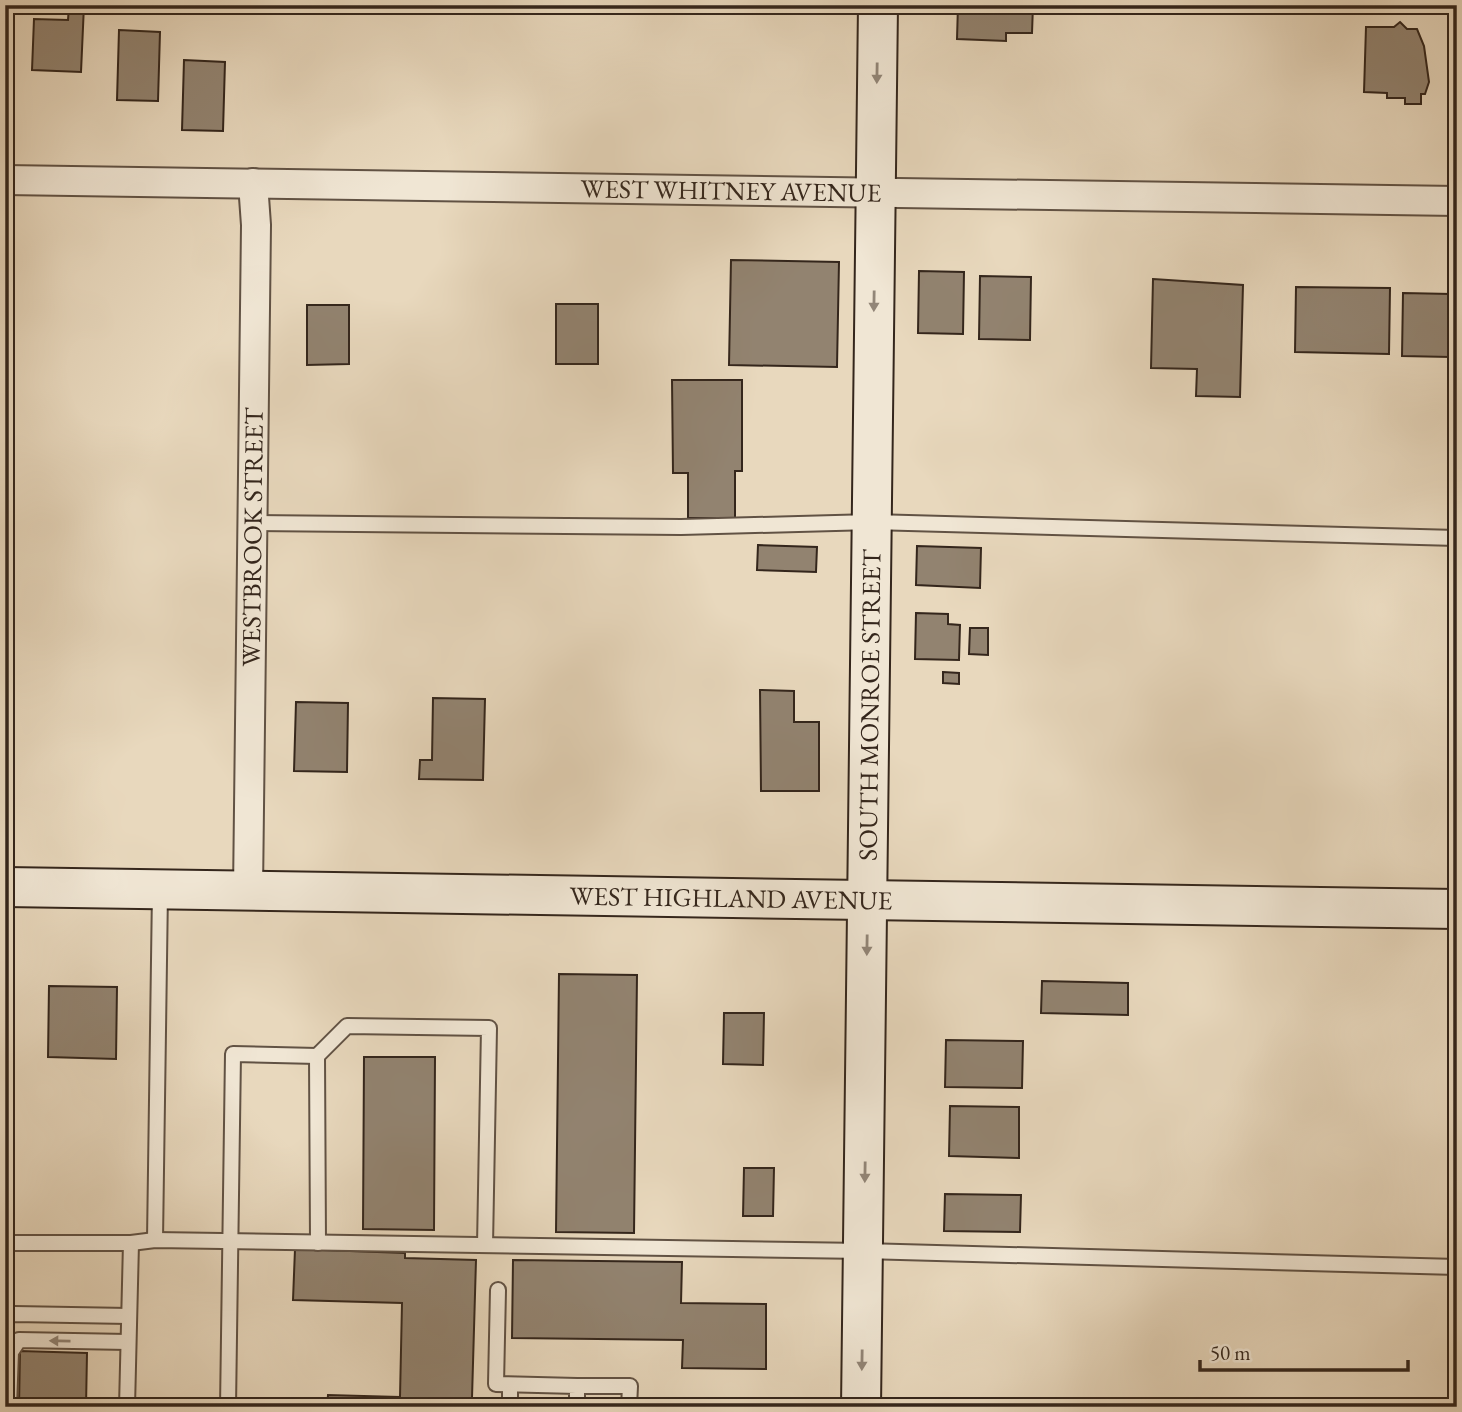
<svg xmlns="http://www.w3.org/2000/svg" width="1462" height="1412" font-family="'EB Garamond',serif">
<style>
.building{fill:#928370;stroke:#34261c;stroke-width:2}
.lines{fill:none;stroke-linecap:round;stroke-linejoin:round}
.lane-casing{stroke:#615244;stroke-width:18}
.street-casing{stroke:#615244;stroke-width:32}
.secondary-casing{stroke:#34261c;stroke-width:42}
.lane{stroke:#f0e6d4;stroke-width:14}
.street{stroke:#f0e6d4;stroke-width:28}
.secondary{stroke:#f0e6d4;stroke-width:38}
.oneway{fill:#928678}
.labels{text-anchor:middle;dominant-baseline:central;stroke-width:6;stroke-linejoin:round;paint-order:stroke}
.street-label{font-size:26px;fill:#34261c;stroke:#f0e6d4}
</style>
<rect width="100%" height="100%" fill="#e8d8bd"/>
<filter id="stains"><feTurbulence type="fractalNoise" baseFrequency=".00286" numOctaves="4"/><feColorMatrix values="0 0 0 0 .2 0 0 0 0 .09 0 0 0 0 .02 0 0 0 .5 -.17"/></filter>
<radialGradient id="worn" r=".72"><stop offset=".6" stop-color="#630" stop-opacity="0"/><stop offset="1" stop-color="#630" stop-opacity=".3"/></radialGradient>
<g class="building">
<path d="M69,5H84L81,72L32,70L34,19L68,20Z"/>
<path d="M958,5H1033L1032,33H1006V41L957,39Z"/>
<path d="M1400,22L1407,29H1417L1424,46L1429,82L1425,94H1421V104H1405V98H1387V93L1364,92L1366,27H1394Z"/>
<path d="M119,30L160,32L158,101L117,100Z"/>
<path d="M184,60L225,62L223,131L182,130Z"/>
<path d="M731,260L839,262L837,367L729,365Z"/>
<path d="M919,271L964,272L963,334L918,333Z"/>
<path d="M980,276L1031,277L1030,340L979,339Z"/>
<path d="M1153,279L1243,285L1240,397L1196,396L1197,369L1151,368Z"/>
<path d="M1296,287L1390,288L1389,354L1295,352Z"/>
<path d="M1403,293L1451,294L1450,357L1402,356Z"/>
<rect x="556" y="304" width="42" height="60"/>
<path d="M307,305H349V364L307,365Z"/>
<path d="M672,380H742V471H735V518H688V473H673Z"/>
<path d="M758,545L817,547L816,572L757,570Z"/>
<path d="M917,546L981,548L980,588L916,585Z"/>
<path d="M916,613L948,614V624L960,625L959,660L915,659Z"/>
<path d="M970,628H988V655L969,654Z"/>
<path d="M943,672L959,673V684L943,683Z"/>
<path d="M760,690L794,691V722H819V791H761Z"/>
<path d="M433,698L485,699L483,780L419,779L420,760H432Z"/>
<path d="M296,702L348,703L347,772L294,771Z"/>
<path d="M559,974L637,975L634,1233L556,1232Z"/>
<path d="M1042,981L1128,983V1015L1041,1013Z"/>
<path d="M5,985H14L12,1068H5Z"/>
<path d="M49,986L117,987L116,1059L48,1057Z"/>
<path d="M724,1013H764L763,1065L723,1064Z"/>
<path d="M946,1040L1023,1041L1022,1088L945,1087Z"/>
<path d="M364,1057H435L434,1230L363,1229Z"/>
<path d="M950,1106L1019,1107V1158L949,1156Z"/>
<path d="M744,1168H774L773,1216H743Z"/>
<path d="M945,1194L1021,1195L1020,1232L944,1231Z"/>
<path d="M295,1249L405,1253V1258L476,1260L472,1398L495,1399L494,1407H327L328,1395L400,1397L402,1303L293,1300Z"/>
<path d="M513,1260L682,1262L681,1303L766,1304V1369L682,1368L683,1340L512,1338Z"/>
<path d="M20,1351L87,1353L86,1407H19Z"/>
</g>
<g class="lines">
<defs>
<g id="lane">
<path d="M253,523L681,527L872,522L1457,538"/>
<path d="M317,1056L318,1243"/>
<path d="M155,1240L160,891"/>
<path d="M5,1243H131L155,1240L864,1251L1457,1267"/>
<path d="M498,1290L496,1384L577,1386V1407"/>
<path d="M5,1317L14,1314L129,1316"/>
<path d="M577,1386H630L629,1407"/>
<path d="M9,1407L11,1352L19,1340L128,1342"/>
<path d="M127,1407L131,1243"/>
<path d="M228,1407L233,1054L317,1056L347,1026L489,1028L485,1245"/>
<path d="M510,1407V1385"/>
</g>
<g id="street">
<path id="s1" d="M5,180L1457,201"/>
<path id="s2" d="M248,891L256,225L253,183"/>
</g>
<g id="secondary">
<path id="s3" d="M5,887L1457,909"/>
<path id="s4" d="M861,1407L878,5"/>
</g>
</defs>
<use href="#lane" class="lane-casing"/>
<use href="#street" class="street-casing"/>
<use href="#secondary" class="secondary-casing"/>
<use href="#lane" class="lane"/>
<use href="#street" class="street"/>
<use href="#secondary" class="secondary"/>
</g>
<defs><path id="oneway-solid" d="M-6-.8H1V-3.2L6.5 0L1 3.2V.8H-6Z" transform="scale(1.75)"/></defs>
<g class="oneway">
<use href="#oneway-solid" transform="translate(877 73) rotate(91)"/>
<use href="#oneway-solid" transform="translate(874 301) rotate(91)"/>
<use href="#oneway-solid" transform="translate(867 945) rotate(91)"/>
<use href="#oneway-solid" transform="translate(865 1172) rotate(91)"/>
<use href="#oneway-solid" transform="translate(60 1341) rotate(-179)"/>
<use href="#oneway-solid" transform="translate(862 1360) rotate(91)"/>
</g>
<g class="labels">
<g class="street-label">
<text stroke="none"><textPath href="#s1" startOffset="726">WEST WHITNEY AVENUE</textPath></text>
<text stroke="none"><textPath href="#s2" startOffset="354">WESTBROOK STREET</textPath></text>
<text stroke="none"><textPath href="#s4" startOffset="702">SOUTH MONROE STREET</textPath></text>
<text stroke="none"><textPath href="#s3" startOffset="726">WEST HIGHLAND AVENUE</textPath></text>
</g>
</g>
<rect width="1462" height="1412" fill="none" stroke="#e8d8bd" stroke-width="28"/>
<rect x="7" y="7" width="1448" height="1398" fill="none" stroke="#34261c" stroke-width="3.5"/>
<rect x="14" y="14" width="1434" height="1384" fill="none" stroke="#34261c" stroke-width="2"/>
<path d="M1200 1360v10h208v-10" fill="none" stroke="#34261c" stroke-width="3.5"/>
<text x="1210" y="1360" font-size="21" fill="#34261c" stroke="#f0e6d4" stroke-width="5" paint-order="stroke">50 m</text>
<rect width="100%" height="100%" filter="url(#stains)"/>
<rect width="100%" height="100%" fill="url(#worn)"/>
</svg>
